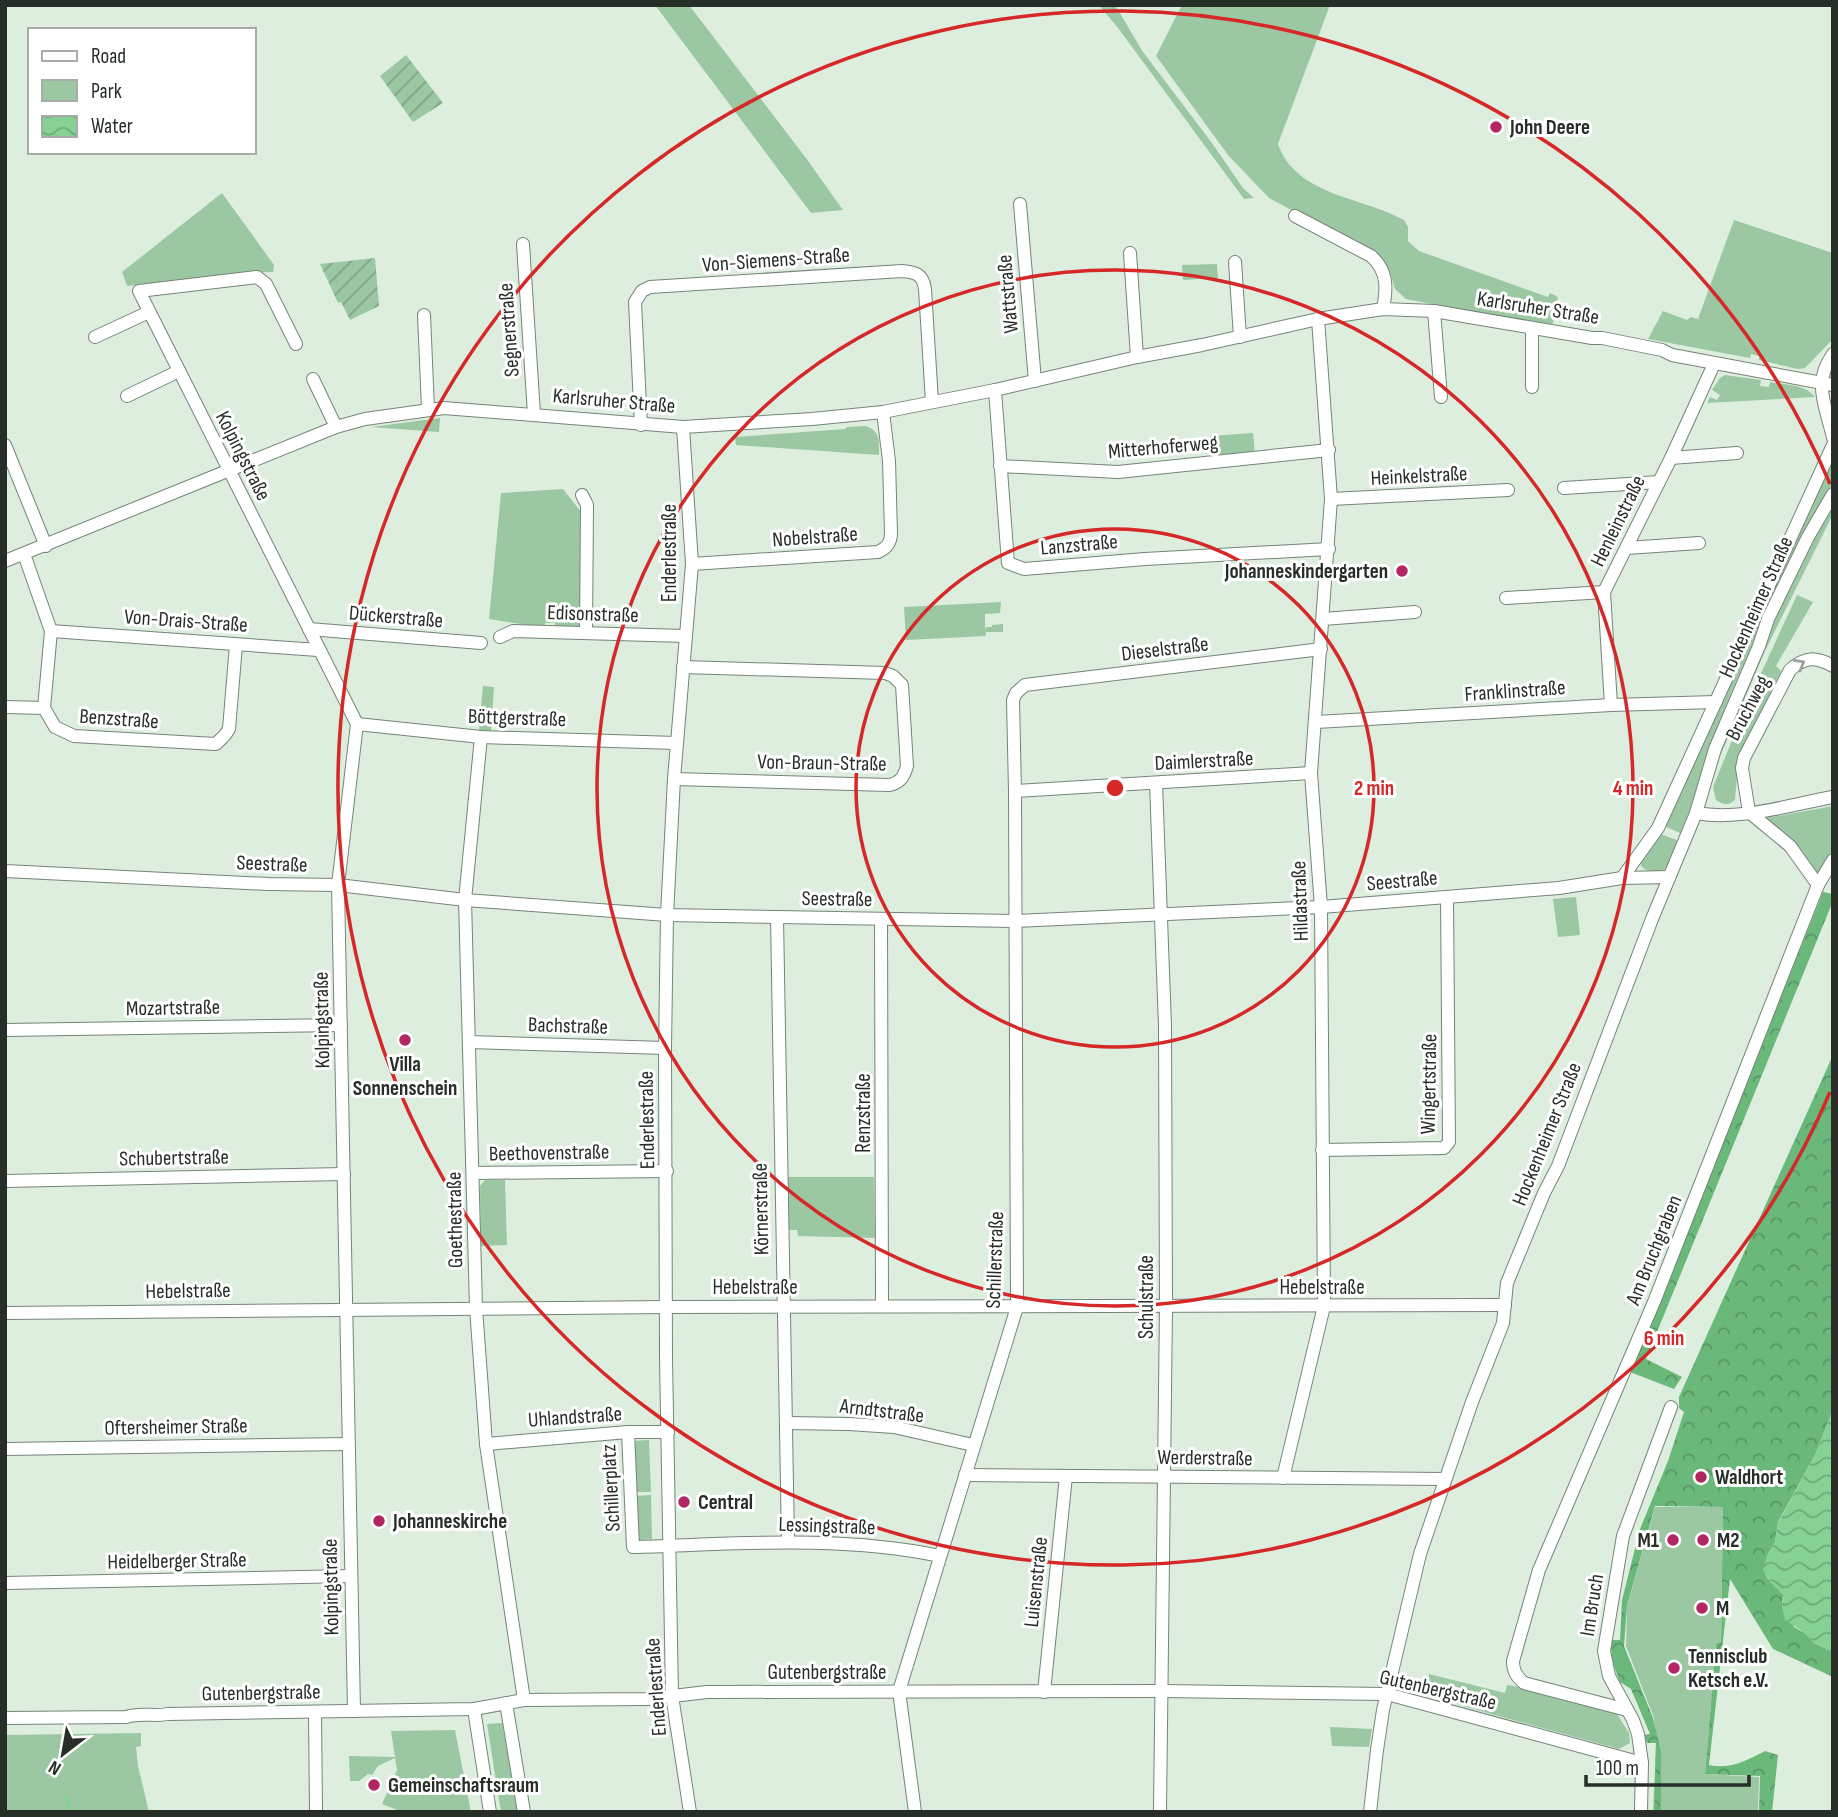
<svg xmlns="http://www.w3.org/2000/svg" width="1838" height="1817" font-family="'Sofia Sans Condensed',sans-serif">
<style>
.green{fill:#9bc8a2}
.forest{fill:url(#forest-crowns)}
.garden{fill:url(#garden-furrows)}
.water{fill:url(#water-waves)}
.lines{fill:none;stroke-linecap:round;stroke-linejoin:round}
.stream{stroke:#85d294;stroke-width:3.5}
.minor-casing{stroke:#758477;stroke-width:14}
.minor{stroke:#fff;stroke-width:12}
.oneway{stroke:#9ea19e}
.ring{fill:none;stroke:#d62828;stroke-width:3.5}
.poi-dot{fill:#b12663;stroke:#fff;stroke-width:2.5}
.labels{text-anchor:middle;dominant-baseline:central;stroke-width:6;stroke-linejoin:round;paint-order:stroke}
.poi-label{font-size:21px;font-weight:bold;fill:#272e28;stroke:#fff;text-anchor:start}
.street-label{font-size:21px;fill:#272e28;stroke:#fff}
.centre{fill:#d62828;stroke:#fff;stroke-width:3.5}
.ring-label{font-size:21px;text-anchor:middle;font-weight:bold;fill:#d62828;stroke:#fff;stroke-width:6;stroke-linejoin:round;paint-order:stroke}
</style>
<defs>
<pattern id="forest-crowns" width="20" height="18" patternUnits="userSpaceOnUse" patternTransform="scale(1.75)"><rect width="20" height="18" fill="#6bb87b"/><path d="M2 6a3 3 0 1 1 6 0M12 15a3 3 0 1 1 6 0" fill="none" stroke="#589665"/></pattern>
<pattern id="garden-furrows" width="10" height="10" patternUnits="userSpaceOnUse" patternTransform="scale(1.75)"><rect width="10" height="10" fill="#9bc8a2"/><path d="M-1 1l2-2M0 10L10 0M9 11l2-2" fill="none" stroke="#7ea384"/></pattern>
<pattern id="water-waves" width="16" height="10" patternUnits="userSpaceOnUse" patternTransform="scale(1.75)"><rect width="16" height="10" fill="#85d294"/><path d="M0 5q4-4 8 0t8 0" fill="none" stroke="#6dab79"/></pattern>
</defs>
<rect width="100%" height="100%" fill="#ddeedf"/>
<g class="green">
<path d="M655,5H689L806,158L843,210L811,213Z"/>
<path d="M1099,5H1115L1143,52L1212,143L1243,188L1254,198L1244,199L1118,28Z"/>
<path d="M1182,5H1330L1278,144C1296,196 1363,197 1404,220L1408,227V241L1419,251L1548,297L1550,293L1558,297L1553,323L1547,326L1406,299L1395,289L1390,272L1380,258L1269,198L1228,155L1156,56Z"/>
<path d="M222,193L274,265L273,272L237,273L127,286L122,272Z"/>
<path d="M1734,220L1833,253V339L1805,368L1798,369L1759,360V356L1751,354L1750,358L1648,339L1663,311L1687,320L1691,317L1698,319Z"/>
<path d="M1217,264L1218,278L1183,280L1182,265Z"/>
<path d="M1725,375L1761,380L1760,386L1769,387L1770,382C1786,385 1805,384 1815,397L1707,403L1710,397L1717,400L1720,395L1712,390L1720,378Z"/>
<path d="M440,418L439,432L371,427Z"/>
<path d="M866,426C881,431 879,442 879,455L736,445L735,437L845,429L847,427Z"/>
<path d="M1253,433L1255,454L1212,457L1210,436Z"/>
<path d="M1833,459V482C1789,568 1743,656 1710,747C1700,776 1693,805 1680,833L1664,826Z"/>
<path d="M563,489L582,513L581,627L555,626V623H545V626L526,625L489,619L501,493Z"/>
<path d="M1833,508V514L1765,651L1715,768L1721,747L1770,635L1774,618L1811,545Z"/>
<path d="M1797,595L1813,602L1776,666L1781,671L1754,725L1738,764L1735,800C1728,806 1723,805 1716,800L1713,787L1746,706Z"/>
<path d="M1001,602L1000,613L985,614V630L986,627H992V625L1003,624V632H986V636L906,640L904,607Z"/>
<path d="M483,686L494,687L491,731L479,730Z"/>
<path d="M1833,806V850L1818,875L1767,818Z"/>
<path d="M1661,834L1679,841L1667,868C1659,873 1647,873 1641,866V861Z"/>
<path d="M1576,897L1580,935L1558,937L1553,899Z"/>
<path d="M788,1177H874L875,1238L798,1236L797,1230H789Z"/>
<path d="M485,1180H505L507,1245L481,1246L480,1186Z"/>
<path d="M649,1440L651,1492H635L631,1441Z"/>
<path d="M651,1495L652,1539L637,1540L635,1496Z"/>
<path d="M1655,1507H1723L1721,1642L1716,1643L1705,1774L1759,1777L1758,1812H1653L1656,1743L1654,1718L1626,1646L1627,1607Z"/>
<path d="M1429,1674L1505,1693L1507,1685L1520,1687L1617,1714L1629,1733L1630,1743L1619,1749L1459,1705L1445,1697L1432,1693L1434,1686L1427,1684Z"/>
<path d="M502,1723L518,1812H501L487,1724Z"/>
<path d="M1330,1727L1372,1729L1369,1747L1332,1746Z"/>
<path d="M455,1730L471,1812H402L382,1804L397,1770L395,1758L378,1766L372,1775L368,1774L359,1781H350L349,1756L395,1757L391,1731Z"/>
<path d="M141,1733V1746L136,1747L138,1766L149,1812H5V1735Z"/>
</g>
<g class="forest">
<path d="M1823,892L1833,894V901L1646,1359L1682,1377L1674,1389L1630,1372Z"/>
<path d="M1833,1055V1409L1816,1453L1778,1522L1775,1542L1767,1556L1766,1577L1784,1595L1782,1602L1794,1627L1805,1633L1814,1643L1833,1652V1677L1773,1649L1730,1579L1709,1765C1729,1770 1748,1760 1765,1751L1778,1755L1772,1812H1759L1760,1776L1705,1774L1716,1643L1721,1642L1723,1507L1655,1506L1627,1606L1624,1646L1653,1718L1661,1752V1812H1654L1656,1743H1647L1644,1735L1650,1734L1631,1689L1620,1682L1613,1664L1610,1640H1620L1622,1600L1640,1529L1668,1461L1684,1412L1679,1408V1397Z"/>
</g>
<g class="garden">
<path d="M406,55L443,103L413,122L380,76Z"/>
<path d="M375,258L379,306L350,320L341,302L338,303L320,264Z"/>
</g>
<path class="water" d="M1833,1409V1652L1814,1643L1805,1633L1785,1620L1782,1606L1784,1595L1766,1577L1763,1569L1767,1556L1775,1542L1778,1523L1816,1453Z"/>
<g class="lines">
<path class="stream" d="M66,1796L71,1812"/>
<defs>
<g id="minor">
<path d="M1020,204L1035,381"/>
<path d="M1295,216L1371,256C1388,271 1387,288 1383,309"/>
<path d="M523,244L534,414"/>
<path d="M1130,253L1137,357"/>
<path d="M1235,262L1240,337"/>
<path d="M1434,311L1441,397"/>
<path d="M424,315L428,409"/>
<path d="M95,337L149,312"/>
<path d="M296,344L266,284L257,277L139,291L357,724L338,885L354,1711"/>
<path d="M1833,354C1812,383 1826,406 1833,438"/>
<path d="M313,379L336,427"/>
<path d="M1532,387V328"/>
<path d="M995,390L1008,563L1024,569L1145,559L1329,549"/>
<path d="M127,396L179,371"/>
<path d="M641,425L635,302L642,291L650,287L902,271C915,272 923,274 925,289L932,402"/>
<path d="M683,427L692,564L674,779L667,915L665,1048L666,1358L672,1696L690,1812"/>
<path d="M5,445L46,546"/>
<path d="M1671,458L1737,453"/>
<path d="M1000,466L1118,472L1329,450"/>
<path d="M1564,488L1659,482"/>
<path d="M582,495L587,505L586,633"/>
<path d="M1331,499L1508,490"/>
<path d="M1627,548L1699,543"/>
<path d="M24,554L51,631L44,708L55,727L74,736L216,744L225,735L229,729L236,645"/>
<path d="M5,561L336,427L365,419L444,408L683,427L812,419L883,412L995,390L1137,357L1202,345L1318,319L1383,309L1434,311L1592,338H1602L1662,350L1672,355L1833,385"/>
<path d="M692,564L878,552C887,548 891,543 891,533L889,461L883,412"/>
<path d="M1506,598L1604,592"/>
<path d="M1323,619L1415,612"/>
<path d="M309,629L481,643"/>
<path d="M51,631L318,650"/>
<path d="M500,637L513,631L685,636"/>
<path d="M1611,705L1604,592L1671,458L1714,364"/>
<path d="M5,707L44,708"/>
<path d="M1316,722L1611,705L1716,702"/>
<path d="M357,724L481,737L676,743"/>
<path d="M481,737L465,900L476,1308L486,1444L524,1700"/>
<path d="M674,779L889,785C900,783 904,777 907,766L902,685L893,676L885,673L683,667"/>
<path d="M1156,783L1165,1026L1166,1306L1160,1812"/>
<path d="M1015,791L1311,773"/>
<path d="M1749,812L1742,768L1744,758L1790,670C1805,656 1816,657 1833,666"/>
<path d="M1696,813C1740,821 1789,805 1833,797"/>
<path d="M5,871L268,884L338,885L465,900L667,915L1014,921L1321,907L1559,888L1622,878L1669,877"/>
<path d="M1622,878L1658,828L1833,445"/>
<path d="M1818,885L1833,860"/>
<path d="M777,917L788,1542"/>
<path d="M881,919L882,1306"/>
<path d="M5,1030L341,1025"/>
<path d="M469,1042L665,1048"/>
<path d="M1322,1150L1444,1148L1449,1142L1447,897"/>
<path d="M473,1173L667,1171"/>
<path d="M5,1181L344,1174"/>
<path d="M5,1313L667,1307L1505,1305"/>
<path d="M786,1423L849,1424L894,1427L973,1445"/>
<path d="M628,1432L633,1547C736,1544 839,1535 940,1556"/>
<path d="M486,1444L628,1432H668"/>
<path d="M5,1449L348,1444"/>
<path d="M965,1475L1445,1479"/>
<path d="M1283,1478L1324,1306L1321,907L1311,773L1331,499L1318,319"/>
<path d="M5,1583L350,1576"/>
<path d="M1044,1692L1066,1476"/>
<path d="M506,1703L524,1812"/>
<path d="M474,1709L490,1812"/>
<path d="M1627,1710L1524,1683C1516,1676 1513,1671 1513,1661L1539,1570L1654,1302L1818,885L1790,846L1749,812"/>
<path d="M315,1712L316,1812"/>
<path d="M5,1718L126,1717C141,1712 153,1717 168,1714L474,1709L524,1700L647,1699L707,1692L1162,1691L1387,1694L1642,1763"/>
<path d="M915,1812L899,1691L1017,1307L1015,791L1013,700L1016,693L1025,685L1321,649"/>
<path d="M1370,1812L1377,1750L1383,1710L1420,1554L1472,1402L1503,1323L1507,1283L1544,1193L1558,1166L1652,919L1696,813L1715,749L1759,646L1768,619L1808,537L1833,494"/>
<path d="M1641,1812L1642,1763L1638,1734L1633,1720L1609,1676L1604,1651L1623,1536L1671,1407"/>
</g>
</defs>
<use href="#minor" class="minor-casing"/>
<use href="#minor" class="minor"/>
</g>
<defs><path id="oneway-chevron" d="M-2-3.5L2.5 0L-2 3.5" fill="none" stroke-width="1.6" stroke-linecap="round" stroke-linejoin="round" transform="scale(1.75)"/></defs>
<use class="oneway" href="#oneway-chevron" transform="translate(1800 664) rotate(-30)"/>
<g class="ring">
<circle cx="1115" cy="788" r="259"/>
<circle cx="1115" cy="788" r="518"/>
<path d="M1830 1092A777 777 0 1 1 1830 484"/>
</g>
<g class="poi-dot">
<circle cx="1496" cy="127" r="7"/>
<circle cx="1402" cy="571" r="7"/>
<circle cx="405" cy="1040" r="7"/>
<circle cx="1701" cy="1477" r="7"/>
<circle cx="684" cy="1502" r="7"/>
<circle cx="379" cy="1521" r="7"/>
<circle cx="1673" cy="1540" r="7"/>
<circle cx="1703" cy="1540" r="7"/>
<circle cx="1702" cy="1608" r="7"/>
<circle cx="1674" cy="1668" r="7"/>
<circle cx="374" cy="1785" r="7"/>
</g>
<g class="labels">
<g class="poi-label">
<text x="1510" y="127">John Deere</text>
<text x="1388" y="571" text-anchor="end">Johanneskindergarten</text>
<text x="405" y="1064" text-anchor="middle">Villa<tspan x="405" dy="24">Sonnenschein</tspan></text>
<text x="1715" y="1477">Waldhort</text>
<text x="698" y="1502">Central</text>
<text x="393" y="1521">Johanneskirche</text>
<text x="1659" y="1540" text-anchor="end">M1</text>
<text x="1717" y="1540">M2</text>
<text x="1716" y="1608">M</text>
<text x="1688" y="1656">Tennisclub<tspan x="1688" dy="24">Ketsch e.V.</tspan></text>
<text x="388" y="1785">Gemeinschaftsraum</text>
</g>
<g class="street-label">
<text transform="translate(776 260) rotate(-4)">Von-Siemens-Straße</text>
<text transform="translate(1008 294) rotate(-95)">Wattstraße</text>
<text transform="translate(1538 308) rotate(9)">Karlsruher Straße</text>
<text transform="translate(509 330) rotate(-94)">Segnerstraße</text>
<text transform="translate(614 401) rotate(5)">Karlsruher Straße</text>
<text transform="translate(1163 447) rotate(-5)">Mitterhoferweg</text>
<text transform="translate(243 456) rotate(63)">Kolpingstraße</text>
<text transform="translate(1419 476) rotate(-3)">Heinkelstraße</text>
<text transform="translate(1618 521) rotate(-64)">Henleinstraße</text>
<text transform="translate(815 537) rotate(-4)">Nobelstraße</text>
<text transform="translate(1079 545) rotate(-5)">Lanzstraße</text>
<text transform="translate(669 553) rotate(-90)">Enderlestraße</text>
<text transform="translate(1756 607) rotate(-66)">Hockenheimer Straße</text>
<text transform="translate(593 614) rotate(2)">Edisonstraße</text>
<text transform="translate(396 617) rotate(5)">Dückerstraße</text>
<text transform="translate(186 621) rotate(4)">Von-Drais-Straße</text>
<text transform="translate(1165 649) rotate(-7)">Dieselstraße</text>
<text transform="translate(1515 691) rotate(-4)">Franklinstraße</text>
<text transform="translate(1748 708) rotate(-62)">Bruchweg</text>
<text transform="translate(517 718) rotate(2)">Böttgerstraße</text>
<text transform="translate(119 719) rotate(4)">Benzstraße</text>
<text transform="translate(1204 761) rotate(-3)">Daimlerstraße</text>
<text transform="translate(822 763) rotate(1)">Von-Braun-Straße</text>
<text transform="translate(272 864) rotate(2)">Seestraße</text>
<text transform="translate(1402 881) rotate(-5)">Seestraße</text>
<text transform="translate(837 899) rotate(1)">Seestraße</text>
<text transform="translate(1300 901) rotate(-92)">Hildastraße</text>
<text transform="translate(173 1008) rotate(-1)">Mozartstraße</text>
<text transform="translate(322 1020) rotate(-91)">Kolpingstraße</text>
<text transform="translate(568 1026) rotate(2)">Bachstraße</text>
<text transform="translate(1429 1084) rotate(-89)">Wingertstraße</text>
<text transform="translate(863 1113) rotate(-90)">Renzstraße</text>
<text transform="translate(647 1120) rotate(-91)">Enderlestraße</text>
<text transform="translate(1547 1134) rotate(-68)">Hockenheimer Straße</text>
<text transform="translate(549 1153) rotate(-1)">Beethovenstraße</text>
<text transform="translate(174 1158) rotate(-1)">Schubertstraße</text>
<text transform="translate(761 1209) rotate(-91)">Körnerstraße</text>
<text transform="translate(455 1220) rotate(-91)">Goethestraße</text>
<text transform="translate(1654 1250) rotate(-68)">Am Bruchgraben</text>
<text transform="translate(995 1260) rotate(-88)">Schillerstraße</text>
<text x="755" y="1287">Hebelstraße</text>
<text x="1322" y="1287">Hebelstraße</text>
<text transform="translate(188 1291) rotate(-1)">Hebelstraße</text>
<text transform="translate(1146 1297) rotate(-90)">Schulstraße</text>
<text transform="translate(882 1411) rotate(7)">Arndtstraße</text>
<text transform="translate(575 1417) rotate(-4)">Uhlandstraße</text>
<text transform="translate(176 1427) rotate(-1)">Oftersheimer Straße</text>
<text transform="translate(1205 1458) rotate(1)">Werderstraße</text>
<text transform="translate(611 1488) rotate(-93)">Schillerplatz</text>
<text transform="translate(827 1526) rotate(2)">Lessingstraße</text>
<text transform="translate(177 1561) rotate(-1)">Heidelberger Straße</text>
<text transform="translate(1036 1582) rotate(-84)">Luisenstraße</text>
<text transform="translate(331 1587) rotate(-91)">Kolpingstraße</text>
<text transform="translate(1592 1605) rotate(-81)">Im Bruch</text>
<text x="827" y="1672">Gutenbergstraße</text>
<text transform="translate(656 1687) rotate(-94)">Enderlestraße</text>
<text transform="translate(1438 1690) rotate(13)">Gutenbergstraße</text>
<text transform="translate(261 1693) rotate(-1)">Gutenbergstraße</text>
</g>
</g>
<circle cx="1115" cy="788" r="10" class="centre"/>
<g class="ring-label">
<text x="1374" y="795">2 min</text>
<text x="1633" y="795">4 min</text>
<text x="1664" y="1345">6 min</text>
</g>
<rect width="1838" height="1817" fill="none" stroke="#272e28" stroke-width="14"/>
<rect x="28" y="28" width="228" height="126" fill="#ffffff" stroke="#a9aba9" stroke-width="2"/>
<rect x="42" y="51" width="35" height="10" fill="#ffffff" stroke="#a9aba9" stroke-width="2"/>
<text x="91" y="63" font-size="21" fill="#272e28">Road</text>
<rect x="42" y="80" width="35" height="21" fill="#9bc8a2" stroke="#a9aba9" stroke-width="2"/>
<text x="91" y="98" font-size="21" fill="#272e28">Park</text>
<rect x="42" y="116" width="35" height="21" fill="url(#water-waves)" stroke="#a9aba9" stroke-width="2"/>
<text x="91" y="133" font-size="21" fill="#272e28">Water</text>
<g transform="translate(63 1754) rotate(211)" stroke="#ffffff" stroke-width="5" paint-order="stroke">
<path d="M0-5L12 26L0 18L-12 26Z" fill="#272e28"/>
<text y="-10" font-size="19" font-weight="bold" text-anchor="middle" fill="#272e28">N</text>
</g>
<path d="M1586 1775v10h163v-10" fill="none" stroke="#272e28" stroke-width="3.5"/>
<text x="1596" y="1775" font-size="21" fill="#272e28" stroke="#ffffff" stroke-width="5" paint-order="stroke">100 m</text>
</svg>
